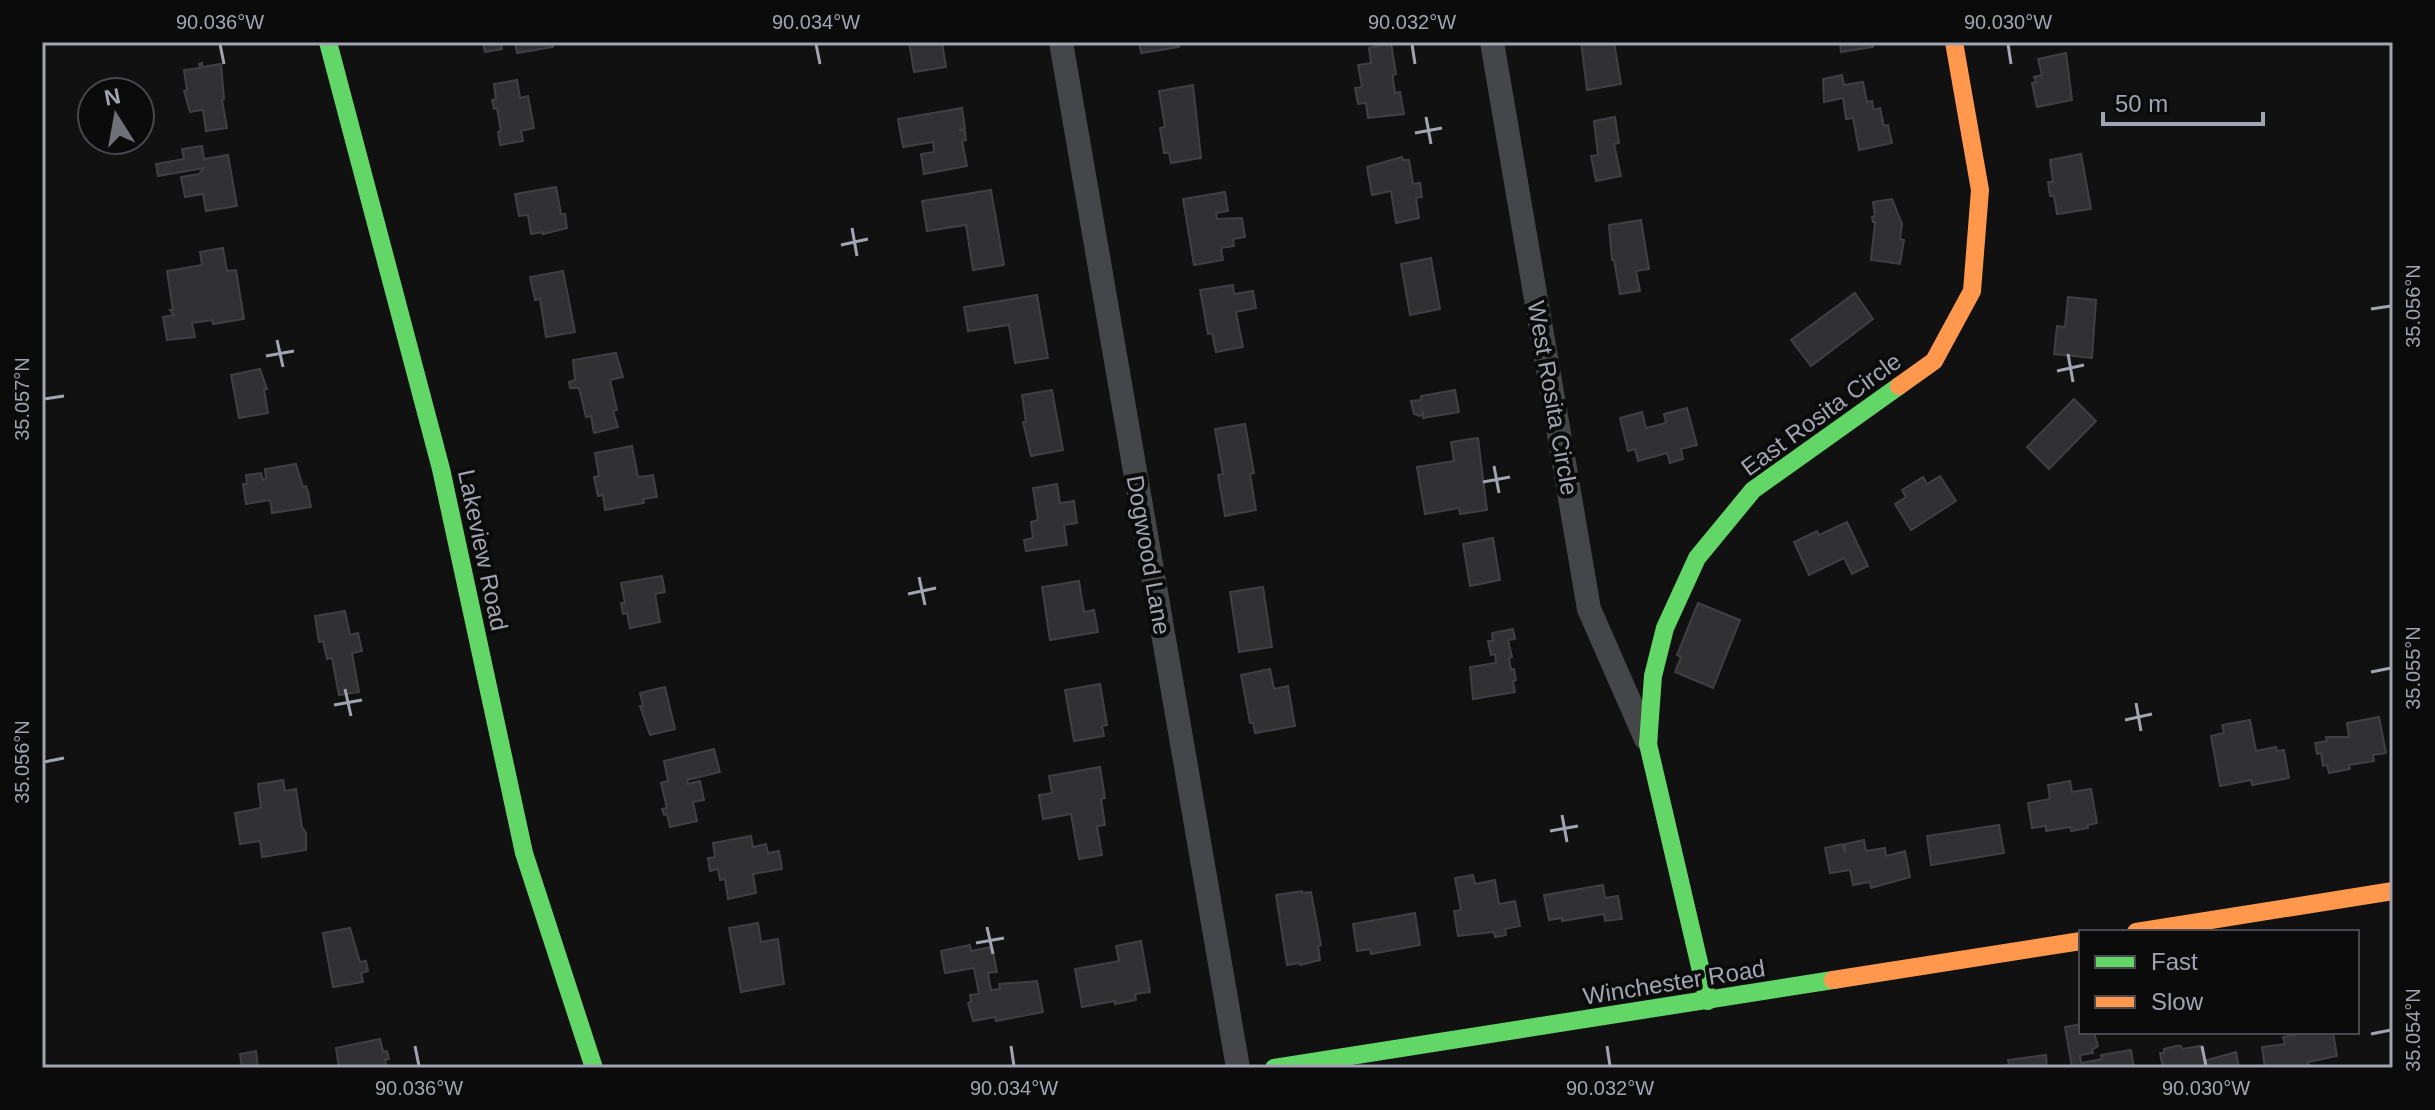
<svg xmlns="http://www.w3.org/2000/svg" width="2435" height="1110" font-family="Helvetica,sans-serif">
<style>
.building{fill:#313133;stroke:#404044;stroke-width:2}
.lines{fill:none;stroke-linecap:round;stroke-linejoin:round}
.street{stroke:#454649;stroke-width:24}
.fast{stroke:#63d668;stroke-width:18}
.slow{stroke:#ff974d;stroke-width:18}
.ticks{fill:none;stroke:#a2a5b1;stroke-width:3}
.labels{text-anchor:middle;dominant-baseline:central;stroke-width:8;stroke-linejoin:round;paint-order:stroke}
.street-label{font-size:24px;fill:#a2a5b1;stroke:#0b0b0c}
.neatline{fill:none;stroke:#a2a5b1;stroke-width:3}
.ticks-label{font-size:20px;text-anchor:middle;fill:#a2a5b1}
</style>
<rect width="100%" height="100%" fill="#111"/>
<g class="building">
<path d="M483,42H511L501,44L502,49L485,52Z"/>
<path d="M515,42H552L553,47L517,53Z"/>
<path d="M909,42H942L946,67L914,72Z"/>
<path d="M1139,42H1182L1178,43L1179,47L1141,53Z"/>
<path d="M1581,42H1614L1621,84L1587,90Z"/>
<path d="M1840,42H1872L1873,47L1841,52Z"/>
<path d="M1391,43L1396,74L1393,75V80L1395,93L1400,92L1404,114L1368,118L1366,103L1358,104L1355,88L1362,87L1358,65L1371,63L1369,48Z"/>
<path d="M2066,53L2072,100L2037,107L2032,83L2036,82L2034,77L2042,75L2038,59Z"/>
<path d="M202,63V67L221,64L224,99L222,100L227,128L206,131L203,110L190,112L184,91L187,90L184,70L200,68L199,64Z"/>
<path d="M1842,75L1844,85L1863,82L1867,102L1872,101L1874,110L1880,108L1884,126L1888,125L1892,143L1859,150L1853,118L1846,119L1843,98L1824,102L1823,79Z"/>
<path d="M517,80L520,98L528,96L534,128L521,131L523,141L500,145L498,132L501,131L497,108L494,109L492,100L496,99L494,84Z"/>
<path d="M1193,85L1201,158L1171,163L1169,153H1164L1160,128L1165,127L1159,91Z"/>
<path d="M962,108L965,129L959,130L965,131L966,140L962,141L967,166L924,174L921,154L934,152L933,142L903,147L898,119Z"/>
<path d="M1615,117L1619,143L1614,144L1621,176L1596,181L1591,156L1598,155L1594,121Z"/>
<path d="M202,146L204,159L228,155L237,206L206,211L203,194L185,197L181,177L199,174L204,168L158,176L156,164L184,159L182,149Z"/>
<path d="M2081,154L2091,209L2057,214L2054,196H2050L2048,182H2053L2050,160Z"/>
<path d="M1402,157L1403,160H1409L1413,184L1420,183L1422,197L1416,198L1419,218L1396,223L1391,191L1372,195L1367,167Z"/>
<path d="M556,187L561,214H565L567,228L543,234L542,232L531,234L528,215L519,216L515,194Z"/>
<path d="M991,190L1004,265L973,270L966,225L927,231L922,201Z"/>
<path d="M1225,192L1228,211L1216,213L1217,219L1242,218L1245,237L1233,239L1234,246L1221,248L1223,260L1194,265L1183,199Z"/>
<path d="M1892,199L1902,224L1900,239L1904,240L1900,264L1871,260L1875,222H1873L1872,217L1875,216L1873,202Z"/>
<path d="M1641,220L1649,269L1636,271L1640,291L1620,294L1614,260H1612L1609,225Z"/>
<path d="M223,248L227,271L236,270L244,319L213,324L212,320L192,323L195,337L167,340L163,317L174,315L170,310H173L167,271L202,265L200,252Z"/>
<path d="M1431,258L1440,309L1410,315L1401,264Z"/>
<path d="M563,271L575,332L546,337L540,299L535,300L530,277Z"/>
<path d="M1233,285L1234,294L1253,291L1256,308L1236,312L1243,347L1216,352L1212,333L1208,334L1200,290Z"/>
<path d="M1855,293L1873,319L1811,366L1791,340Z"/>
<path d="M1037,295L1048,358L1015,363L1009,325L968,331L964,307Z"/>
<path d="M2068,297L2096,300L2092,358L2054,354L2057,326L2065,327Z"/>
<path d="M616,353L623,377L610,380L617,410L613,411L618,427L594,433L591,416L586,417L579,388H570L569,382L575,380L573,360Z"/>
<path d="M260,369L267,389H264L268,413L239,418L231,375Z"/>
<path d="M1052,390L1063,450L1031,456L1023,422H1026L1022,395Z"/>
<path d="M1455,390L1459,412L1423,418V413L1420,416L1414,414L1411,401L1421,400V396Z"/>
<path d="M2074,399L2096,421L2049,469L2027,447Z"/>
<path d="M1687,408L1697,445L1681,449L1683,459L1670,463L1667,453L1638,461L1635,449L1628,451L1620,418L1642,412L1646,428L1666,423L1664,414Z"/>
<path d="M1245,424L1254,473L1250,474L1256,510L1225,516L1218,475L1223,474L1215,429Z"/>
<path d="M1478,438L1487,510L1460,514L1459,508L1425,514L1417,467L1454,461L1451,442Z"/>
<path d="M632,446L638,477L653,475L657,497L643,499L644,503L605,510L603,495L598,496L594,477L599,476L595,453Z"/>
<path d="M296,464L303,487L306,486L308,492L311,507L272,513L270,500L246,504L243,484H247L246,475L261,473L263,480L266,479L265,469Z"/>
<path d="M1940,476L1956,501L1911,530L1895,504L1906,497L1902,490L1923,477L1927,484Z"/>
<path d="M1057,484L1060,503L1074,501L1077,523L1064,525L1067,545L1026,551L1024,540L1033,538L1031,522L1038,520L1033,488Z"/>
<path d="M1847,522L1868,566L1852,574L1844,558L1809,575L1794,542L1817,531L1819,535Z"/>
<path d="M1493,538L1500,580L1470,586L1463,544Z"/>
<path d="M662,576L665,592L655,594L660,622L630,628L627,613L623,614L621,603H625L621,583Z"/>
<path d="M1079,581L1084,612L1094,610L1098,632L1050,640L1042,587Z"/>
<path d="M1263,587L1272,647L1239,652L1230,592Z"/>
<path d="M1698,603L1740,620L1713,688L1675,672L1681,657L1677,655Z"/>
<path d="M345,611L350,635L358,633L362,651L352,653L359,692L339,695L332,658L327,659L323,641L319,642L315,616Z"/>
<path d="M1513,629L1515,639L1508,640L1512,657L1509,658L1511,670L1514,669L1516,680L1513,681L1515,692L1473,699L1470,667L1496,663L1495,654L1491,655L1488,641H1493L1492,633Z"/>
<path d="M1270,669L1274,689L1288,686L1295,726L1255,733L1253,723H1250L1241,675Z"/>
<path d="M1100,684L1107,725L1102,726L1104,736L1074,741L1065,690Z"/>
<path d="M665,687L675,729L650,735L640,706H643L640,693Z"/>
<path d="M2379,717L2386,753L2373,755L2374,761L2349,765L2350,769L2329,773L2327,765L2323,766L2321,753L2317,754L2315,743L2327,741L2326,737H2349L2347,723Z"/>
<path d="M2250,720L2256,751L2276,747L2277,751L2284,750L2289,778L2252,785L2251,780L2220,786L2211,736L2224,733L2222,725Z"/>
<path d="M714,749L720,772L687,780L688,784L700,781L704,800L693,802L697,821L670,827L667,814L664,815L662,809L667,808L661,783L668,781L664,761Z"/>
<path d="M1100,767L1105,798L1101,799L1105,825L1097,826L1102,855L1079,859L1071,814L1043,819L1039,795L1052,793L1049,776Z"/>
<path d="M283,780L285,791L296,789L302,827L306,833V850L262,857L260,841L240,844L235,813L261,808L258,784Z"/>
<path d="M2070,781L2072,792L2091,789L2097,823L2088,825V828L2071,831L2070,827L2046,831V826L2032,828L2028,803L2050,799L2048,785Z"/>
<path d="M1999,825L2004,853L1931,865L1927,836Z"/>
<path d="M751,836L753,847L766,844L768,853L779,851L782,869L753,874L756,893L728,899L725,879L720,880L718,869L710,871L708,858L715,857L713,843Z"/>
<path d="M1864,840L1866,851L1885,848L1886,856L1905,851L1910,877L1871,888L1870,882L1853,885L1850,870L1830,873L1825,848L1843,844L1845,853V844Z"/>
<path d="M1473,875L1475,884L1495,880L1499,904L1515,901L1520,926L1505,929L1506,935L1495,937L1494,932L1458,936L1454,911L1461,910L1455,878Z"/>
<path d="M1603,885L1605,898L1618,896L1622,919L1605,921L1604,914L1562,921V918L1549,920L1544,895Z"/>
<path d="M1302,891L1303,893L1311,892L1321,945L1318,946L1320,960L1300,965V963L1287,965L1276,895Z"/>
<path d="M1415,913L1420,945L1371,954L1370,949L1357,951L1353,924Z"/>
<path d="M758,923L761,942L778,939L784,984L741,992L729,928Z"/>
<path d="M350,928L360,962L366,961L368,971L361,973L363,982L333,987L323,933Z"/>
<path d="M1141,941L1150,992L1135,994L1136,1000L1115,1004V1001L1082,1007L1075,969L1119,961L1116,946Z"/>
<path d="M970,945L971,951L992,947L997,972L988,973L991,990L1000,989L999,984L1037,981L1043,1012L996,1021L995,1017L973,1021L968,1003L971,1002L970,995L979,994L974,968L945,973L941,951Z"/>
<path d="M2081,1024V1032H2094L2098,1046L2092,1050L2093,1053L2080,1055L2081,1063L2102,1059L2101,1055L2131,1050L2134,1068H2072L2065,1027Z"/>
<path d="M2294,1032H2333L2337,1056L2308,1062L2309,1068H2265L2262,1047L2285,1044L2283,1037L2295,1035Z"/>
<path d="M380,1039L383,1052L387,1051L389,1059L385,1060L387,1068H339L336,1048Z"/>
<path d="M2176,1046H2181L2182,1049L2201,1046L2204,1061L2236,1052L2239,1068H2163L2160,1053H2164V1049Z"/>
<path d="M256,1051L258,1068H242L240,1054Z"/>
<path d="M2046,1055L2047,1068H1989L2009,1065L2008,1060Z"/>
</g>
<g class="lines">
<g class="street">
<path d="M1061,42L1238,1068"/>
<path d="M1492,42L1589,609L1646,739"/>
</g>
<g class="fast">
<path d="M328,42L441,469L524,853L594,1068"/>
<path d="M1708,1001L1648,744L1653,676L1665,628L1697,558L1753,490L1899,386"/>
<path d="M1274,1068L1833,980"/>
</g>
<g class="slow">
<path d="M1899,386L1934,361L1972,291L1980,190L1954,42"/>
<path d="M2136,932L2393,891"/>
<path d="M1833,980L2081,941"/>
</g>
</g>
<path class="ticks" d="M220,44L224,64M816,44L820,64M1412,44L1415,64M2008,44L2011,64M1426,117L1431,144M1415,133L1442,128M852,228L857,256M841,245L868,239M2371,309L2391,306M277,340L283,367M2068,354L2073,382M266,356L294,351M2057,371L2084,365M44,399L64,396M1494,466L1499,493M1483,482L1510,477M919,577L925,605M908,594L936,588M2371,672L2391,668M345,689L351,716M2136,703L2141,731M334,705L362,700M2125,720L2152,714M44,762L64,758M1562,815L1567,842M1550,831L1578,826M987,927L993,954M976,943L1004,938M2371,1034L2391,1030M415,1046L419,1066M1011,1046L1014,1066M1607,1046L1610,1066M2202,1046L2206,1066"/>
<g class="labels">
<g class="street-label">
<text transform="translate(1553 398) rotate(80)">West Rosita Circle</text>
<text transform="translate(1821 414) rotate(-36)">East Rosita Circle</text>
<text transform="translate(483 550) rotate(78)">Lakeview Road</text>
<text transform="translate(1149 555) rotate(80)">Dogwood Lane</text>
<text transform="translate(1674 982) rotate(-9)">Winchester Road</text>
</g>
</g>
<rect width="2435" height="1110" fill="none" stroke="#0b0b0c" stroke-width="88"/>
<rect x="2079" y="930" width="280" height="104" fill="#0b0b0c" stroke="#47494e" stroke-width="2"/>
<rect x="2095" y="956" width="40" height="12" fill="#63d668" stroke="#47494e" stroke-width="2"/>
<text x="2151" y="970" font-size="24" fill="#a2a5b1">Fast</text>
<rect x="2095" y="996" width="40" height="12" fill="#ff974d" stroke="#47494e" stroke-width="2"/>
<text x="2151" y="1010" font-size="24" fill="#a2a5b1">Slow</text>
<g transform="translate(116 116) rotate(349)"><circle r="38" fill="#0b0b0c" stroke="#47494e" stroke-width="2"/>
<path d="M0-6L14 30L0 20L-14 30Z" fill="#6f7179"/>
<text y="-12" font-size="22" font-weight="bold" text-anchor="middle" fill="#a2a5b1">N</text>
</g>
<path d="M2103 112v12h160v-12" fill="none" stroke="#a2a5b1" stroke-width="4"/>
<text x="2115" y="112" font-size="24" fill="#a2a5b1" stroke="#0b0b0c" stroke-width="6" paint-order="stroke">50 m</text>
<rect x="44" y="44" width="2347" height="1022" class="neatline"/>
<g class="ticks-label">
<text x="220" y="29">90.036°W</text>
<text x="816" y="29">90.034°W</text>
<text x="1412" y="29">90.032°W</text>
<text x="2008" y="29">90.030°W</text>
<text transform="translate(2413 306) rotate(-90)" y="7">35.056°N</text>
<text transform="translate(22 399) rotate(-90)" y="7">35.057°N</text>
<text transform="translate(2413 668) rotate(-90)" y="7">35.055°N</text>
<text transform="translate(22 762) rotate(-90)" y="7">35.056°N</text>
<text transform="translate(2413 1030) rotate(-90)" y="7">35.054°N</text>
<text x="419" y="1095">90.036°W</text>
<text x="1014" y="1095">90.034°W</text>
<text x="1610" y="1095">90.032°W</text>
<text x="2206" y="1095">90.030°W</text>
</g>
</svg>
